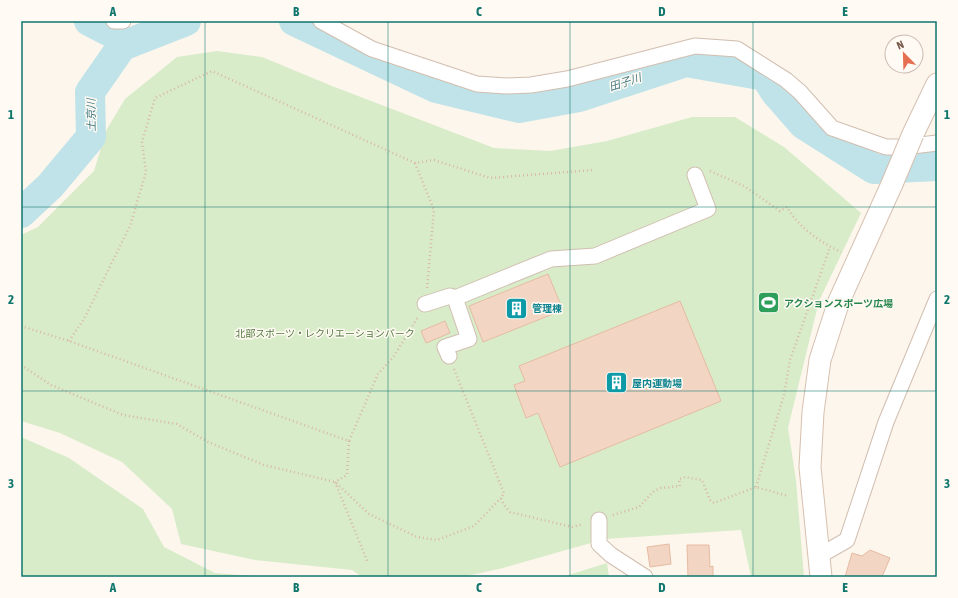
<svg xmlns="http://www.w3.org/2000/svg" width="958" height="598" font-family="'Asap Condensed','Noto Sans JP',sans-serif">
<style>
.green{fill:#d8ecc9}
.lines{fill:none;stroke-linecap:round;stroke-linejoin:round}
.river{stroke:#bfe3e8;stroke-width:30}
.building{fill:#f3d5c3;stroke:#e6bba3}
.street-casing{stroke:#d1beb0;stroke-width:17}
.secondary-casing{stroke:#d6c0b0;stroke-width:23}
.path{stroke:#d9b8a5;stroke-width:2.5;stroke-dasharray:1 3;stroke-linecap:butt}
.street{stroke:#fff;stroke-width:15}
.secondary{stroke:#fff;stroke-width:21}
.secondary-bridge-casing{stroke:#d6c0b0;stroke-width:23;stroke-linecap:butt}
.secondary-bridge{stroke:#fff;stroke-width:21}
.grid{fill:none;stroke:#0f766e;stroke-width:1;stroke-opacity:0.55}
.labels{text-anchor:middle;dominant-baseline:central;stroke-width:3;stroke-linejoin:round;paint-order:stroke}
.leisure-label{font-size:10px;font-weight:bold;fill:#27864d;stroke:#fffaf3;text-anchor:start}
.culture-label{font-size:10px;font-weight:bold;fill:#0d838f;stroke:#fffaf3;text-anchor:start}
.park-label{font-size:10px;fill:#537a41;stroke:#fffaf3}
.water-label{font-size:11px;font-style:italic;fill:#437c86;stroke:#fffaf3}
.neatline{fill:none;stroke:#0f766e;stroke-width:1.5}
.grid-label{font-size:13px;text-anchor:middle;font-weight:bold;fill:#0f766e}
</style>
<rect width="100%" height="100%" fill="#fdf6ec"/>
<g class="green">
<path d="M217,51L262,57L332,86L494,148L550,151L607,141L692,117H735L784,147L861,213L819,301L788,428L796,480L804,577H751L741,530L605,539L499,569L462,577H362L352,570L255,560L181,544L172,509L122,462L60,433L21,421V235L38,227L94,171L107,129L125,99L177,57Z"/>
<path d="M21,437L69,458L143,509L164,547L215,573L266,577H21Z"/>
<path d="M607,563L609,577H562Z"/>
</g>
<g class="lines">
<g class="river">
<path d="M89,21L114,34L122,46"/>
<path d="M294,21L436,88L519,108L579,97L686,62L765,76L776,93L803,124L874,169L937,166"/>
<path d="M122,46L186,21"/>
<path d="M21,213L50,186L91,137L90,92L122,46"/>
</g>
</g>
<g class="building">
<path d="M548,274L563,310L483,342L469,306Z"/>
<path d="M680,301L721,401L560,467L538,413L526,418L514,385L525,381L519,366Z"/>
<path d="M445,321L450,333L426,343L421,331Z"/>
<path d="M669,544L671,564L650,567L647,547Z"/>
<path d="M687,545H709L710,567L713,566V577H688Z"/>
<path d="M870,550L890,558L882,577H845L852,553L862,556Z"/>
</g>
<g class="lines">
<defs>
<g id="street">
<path d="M114,21H123"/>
<path d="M321,21L372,49L477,84L506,86L531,85L567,79L695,46L737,49L786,80L800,92L832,128L886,147H904L937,143"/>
<path d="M425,304L450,296L455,298"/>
<path d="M449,356L445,347L469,339L455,298L551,259L595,256L708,209L695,175"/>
<path d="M599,520V544L611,555L645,577"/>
<path d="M819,556L847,540L886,422L937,299"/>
</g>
<g id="secondary">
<path d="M913,134L937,84"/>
<path d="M821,577L810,467L813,412L820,360L839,301L892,184"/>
</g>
</defs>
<use href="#street" class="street-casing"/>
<use href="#secondary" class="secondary-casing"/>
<g class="path">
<path d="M415,163L434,210L427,288"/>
<path d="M710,171L744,186L780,211L787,207C799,228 820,242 841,252"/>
<path d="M21,326L69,341L349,441L378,374L394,356L418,317"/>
<path d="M69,341L84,319L130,226L146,172L142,142L155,98L212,71L415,163L434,160L490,178L593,170"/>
<path d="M21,365L51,385L123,415L177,424L208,442L264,465L335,482L369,514L417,537L437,540L474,526L501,498"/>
<path d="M454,369L504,493L501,498L504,505L510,512L572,527L583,524"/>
<path d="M349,441L347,475L335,482L368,563"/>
<path d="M756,487L784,395L790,360L830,247"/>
<path d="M613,515L639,507L654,491L661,488L680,486L679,479L685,477L702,480L710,500L714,503L756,487L788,496"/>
</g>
<use href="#street" class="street"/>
<use href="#secondary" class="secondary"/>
<defs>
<path id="secondary-bridge" d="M892,184L913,134"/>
</defs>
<use href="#secondary-bridge" class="secondary-bridge-casing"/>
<use href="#secondary-bridge" class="secondary-bridge"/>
</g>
<path class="grid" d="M205,21V577M388,21V577M570,21V577M753,21V577M21,207H937M21,391H937"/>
<defs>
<symbol id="stadium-square" viewBox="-11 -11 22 22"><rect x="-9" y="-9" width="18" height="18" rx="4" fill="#2e9e5b" stroke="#fffaf3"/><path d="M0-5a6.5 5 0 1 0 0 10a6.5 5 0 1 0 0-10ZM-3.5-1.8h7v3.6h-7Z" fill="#fff"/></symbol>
<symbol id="building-square" viewBox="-11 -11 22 22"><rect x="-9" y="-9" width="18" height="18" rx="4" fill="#0f9aa8" stroke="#fffaf3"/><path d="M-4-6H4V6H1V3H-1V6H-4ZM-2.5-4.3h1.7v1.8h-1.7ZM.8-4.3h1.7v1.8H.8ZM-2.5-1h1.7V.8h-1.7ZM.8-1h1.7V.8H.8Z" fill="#fff"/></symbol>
</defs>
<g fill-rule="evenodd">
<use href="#stadium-square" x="756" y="290" width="25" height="25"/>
<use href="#building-square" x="504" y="296" width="25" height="25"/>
<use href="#building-square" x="604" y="370" width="25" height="25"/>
</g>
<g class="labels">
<g class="leisure-label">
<text x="784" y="303">アクションスポーツ広場</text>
</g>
<g class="culture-label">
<text x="532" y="308">管理棟</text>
<text x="632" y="383">屋内運動場</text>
</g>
<g class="park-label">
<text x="325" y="333">北部スポーツ・レクリエーションパーク</text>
</g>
<g class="water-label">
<text transform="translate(625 82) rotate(-18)">田子川</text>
<text transform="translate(91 115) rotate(-91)">土京川</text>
</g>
</g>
<rect width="958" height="598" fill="none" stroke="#fffaf3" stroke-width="44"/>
<g transform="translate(904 54) rotate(337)"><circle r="19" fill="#fffaf3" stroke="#cabbb1"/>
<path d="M0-3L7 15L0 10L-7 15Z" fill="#e76f51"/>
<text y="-6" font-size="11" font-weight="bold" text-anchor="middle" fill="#7a5c4d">N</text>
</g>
<rect x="22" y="22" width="914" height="554" class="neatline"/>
<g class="grid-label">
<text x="113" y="16">A</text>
<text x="296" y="16">B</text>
<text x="479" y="16">C</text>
<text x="662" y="16">D</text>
<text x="845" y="16">E</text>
<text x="11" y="119">1</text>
<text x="947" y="119">1</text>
<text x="11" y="304">2</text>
<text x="947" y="304">2</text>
<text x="11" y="488">3</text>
<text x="947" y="488">3</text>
<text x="113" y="592">A</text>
<text x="296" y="592">B</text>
<text x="479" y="592">C</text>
<text x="662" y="592">D</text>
<text x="845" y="592">E</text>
</g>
</svg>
